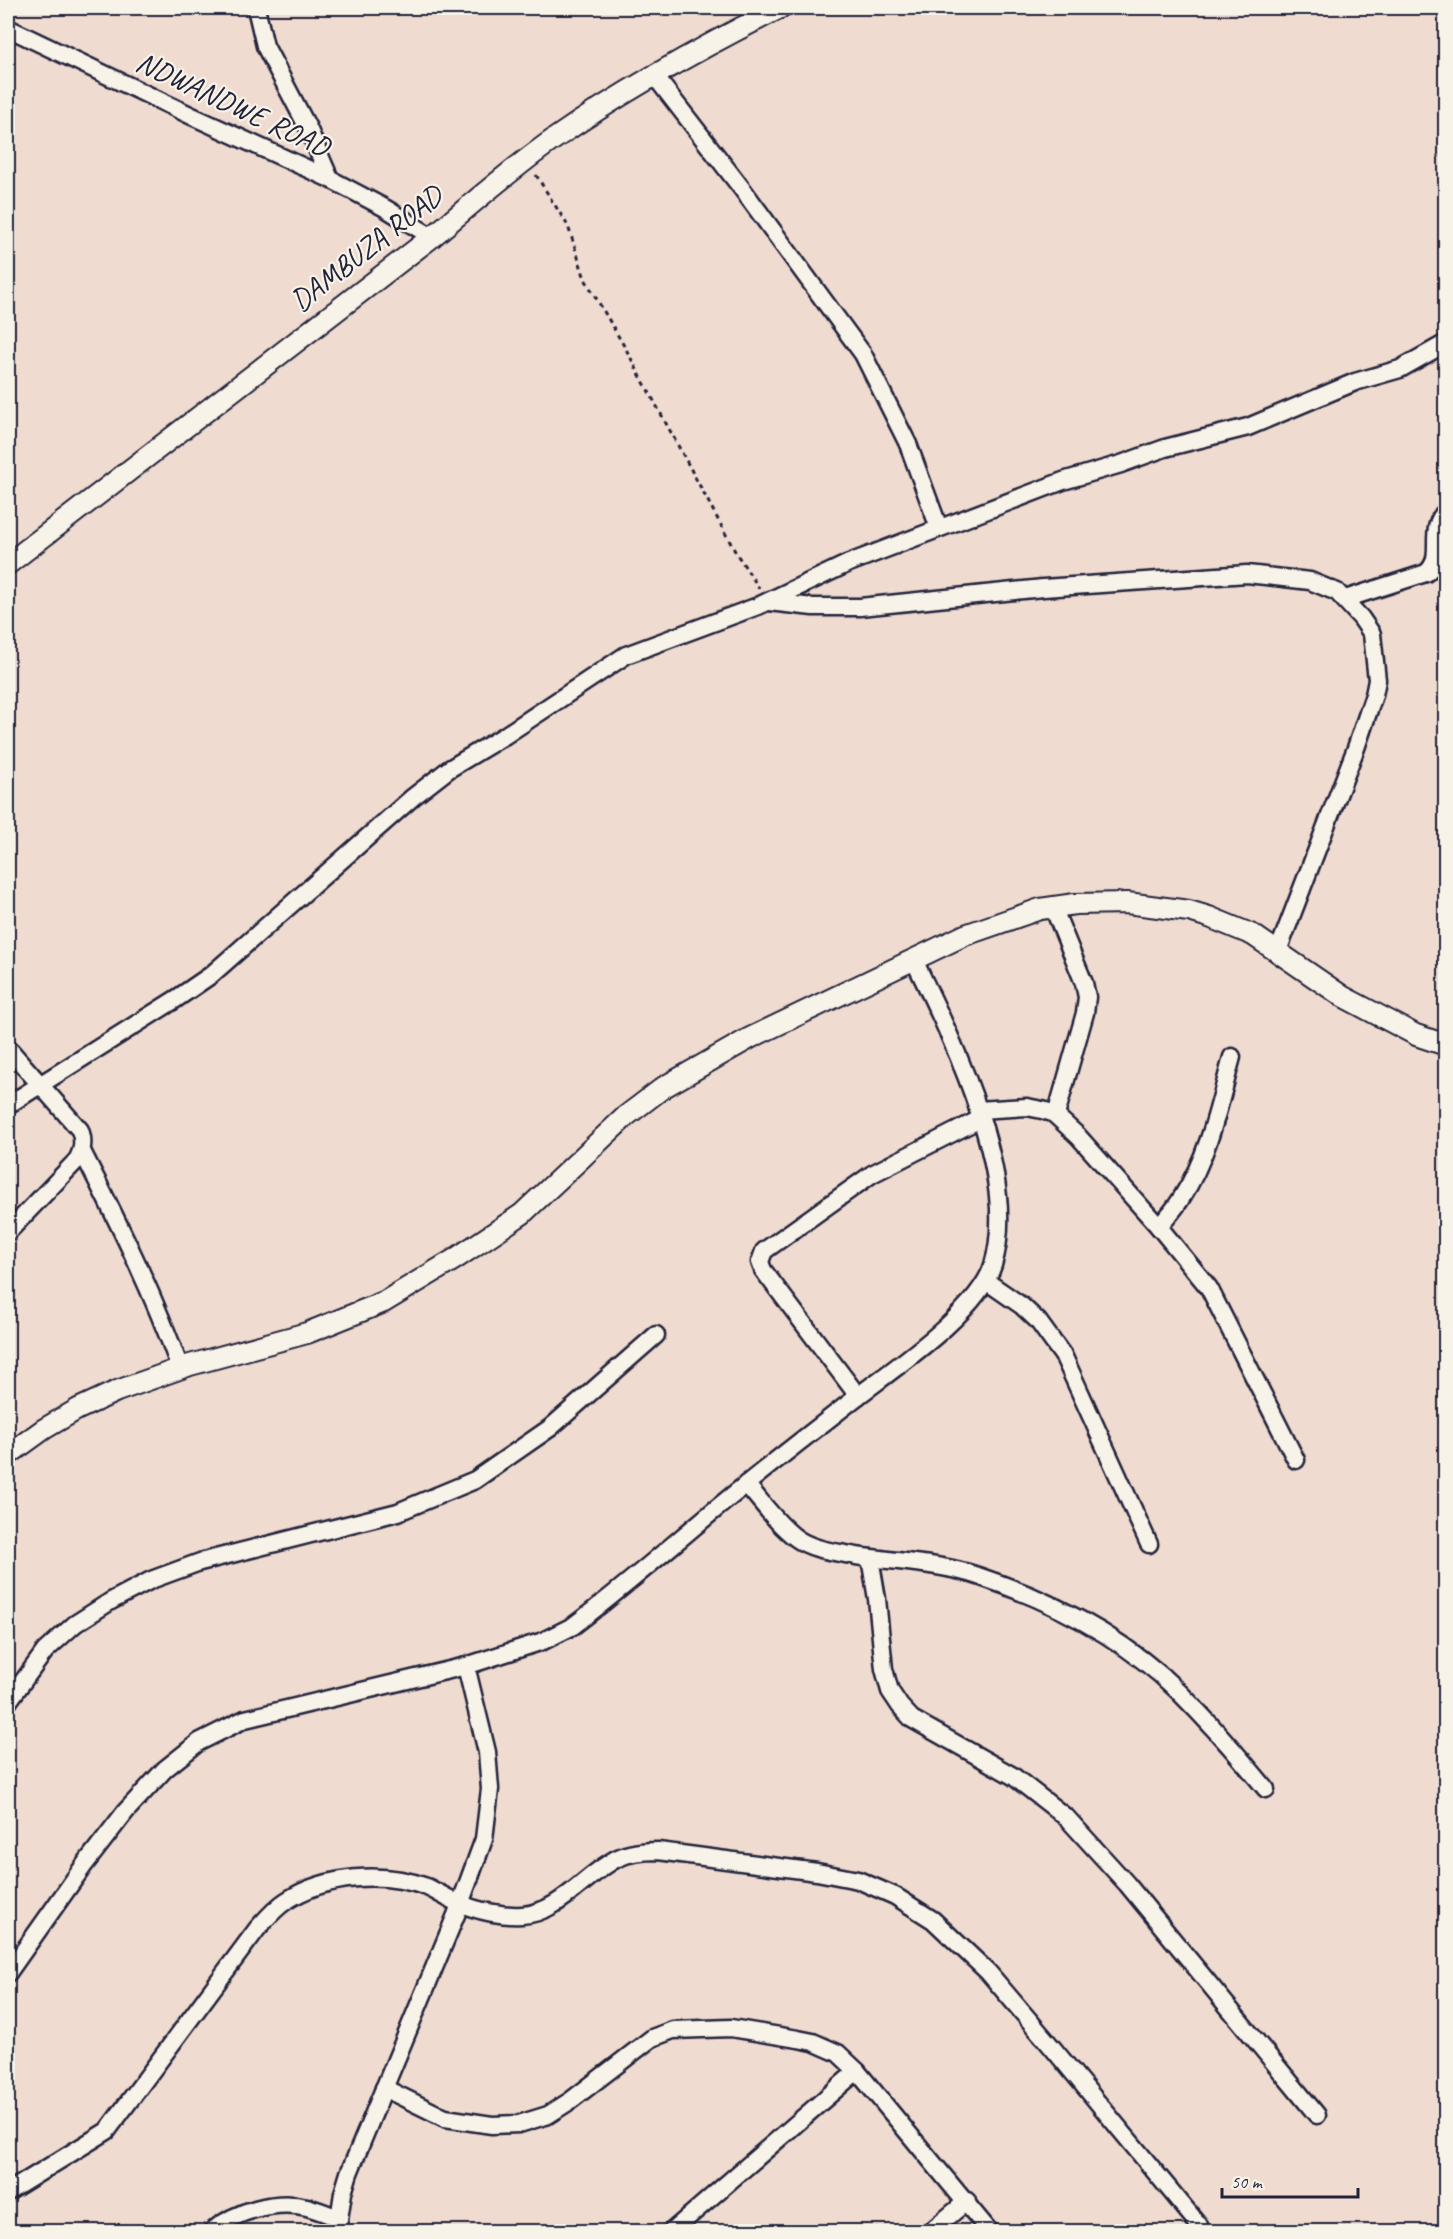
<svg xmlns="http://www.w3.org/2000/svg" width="1453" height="2239" font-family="Caveat,sans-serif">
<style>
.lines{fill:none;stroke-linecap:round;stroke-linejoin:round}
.minor-casing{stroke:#22223b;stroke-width:21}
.tertiary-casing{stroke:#22223b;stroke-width:24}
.path{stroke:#22223b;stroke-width:3;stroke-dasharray:4.5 4.5;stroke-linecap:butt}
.minor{stroke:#f7f3e8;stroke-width:16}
.tertiary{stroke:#f7f3e8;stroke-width:20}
.labels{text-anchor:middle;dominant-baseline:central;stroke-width:4.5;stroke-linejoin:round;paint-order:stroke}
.street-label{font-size:30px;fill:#22223b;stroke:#f7f3e8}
</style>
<rect width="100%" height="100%" fill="#efdbd0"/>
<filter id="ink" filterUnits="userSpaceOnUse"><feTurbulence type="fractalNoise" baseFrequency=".0167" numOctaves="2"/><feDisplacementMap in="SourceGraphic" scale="12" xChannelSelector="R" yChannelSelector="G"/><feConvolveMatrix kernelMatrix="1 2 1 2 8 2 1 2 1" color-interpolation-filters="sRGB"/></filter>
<g filter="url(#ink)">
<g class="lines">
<defs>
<g id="minor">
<path d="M256,8L265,46L308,128L330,179"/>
<path d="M8,28L192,116L330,179L385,208L432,237"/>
<path d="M654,75L743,190L863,354L908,444L939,528"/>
<path d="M1345,599L1426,573C1446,558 1426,530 1446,511"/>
<path d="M769,602L813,607H860L1043,588L1247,574L1310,581L1337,592L1361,618L1372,634L1377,680L1374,695L1356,748L1278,951"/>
<path d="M1053,907L1084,983L1087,997L1085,1013L1056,1115"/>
<path d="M8,1048L80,1130C84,1141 83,1149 77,1160L8,1232"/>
<path d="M8,1105L176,999L211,975L413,797L449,769L504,736L626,655L758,606L849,563L1063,481L1121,464L1165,448L1248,427L1355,382L1400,369L1446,343"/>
<path d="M978,1110L1027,1107L1042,1110L1053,1113L1078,1136L1159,1227L1209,1288L1296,1460"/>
<path d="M82,1151C118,1222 153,1292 180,1368"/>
<path d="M1159,1227C1167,1217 1176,1208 1182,1197C1209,1155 1219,1105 1232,1057"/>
<path d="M986,1281L1022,1306L1038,1321L1064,1357L1149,1544"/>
<path d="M858,1396L763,1270L760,1262L764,1251L872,1174L980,1119"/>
<path d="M746,1484C762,1502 777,1524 796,1538C812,1550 837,1552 856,1556C897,1562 939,1563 978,1576C1050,1600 1123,1637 1178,1691C1209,1722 1238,1755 1266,1789"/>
<path d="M870,1558L877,1599L884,1669L890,1691L900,1706L912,1719L1013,1776L1067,1818L1127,1884L1317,2115"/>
<path d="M8,1702L45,1651L75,1624L111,1601L151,1580L200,1562L398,1512L475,1480L550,1428L656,1335"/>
<path d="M8,1973L85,1864L126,1811L165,1769L199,1742L245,1719L466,1666L543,1641L573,1626C632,1582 686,1532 744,1486C782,1455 820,1426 858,1396C896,1367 979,1311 993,1265C1020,1176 953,1041 914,960"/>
<path d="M384,2088L445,2118L492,2125L519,2124L548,2115L570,2101L652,2038L673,2030L731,2028L798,2039L813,2042L838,2053L857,2071L990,2232"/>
<path d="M8,2192L107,2131L257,1929C266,1919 275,1908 286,1901C326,1875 383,1871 427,1887C438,1892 448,1899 459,1903C477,1911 502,1916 522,1915C560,1913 585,1874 618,1858C630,1852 644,1851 658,1851L817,1872L858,1880L895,1896L933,1920L988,1972L1051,2046L1199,2225"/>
<path d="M211,2232C235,2211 276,2199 307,2207C318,2210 328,2214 338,2218"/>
<path d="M337,2232L343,2193L349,2173L456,1915L484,1839L490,1789L487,1752L466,1666"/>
<path d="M671,2232L857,2071"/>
<path d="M930,2232L967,2201"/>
</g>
<g id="tertiary">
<path d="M8,564L432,237C472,204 511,169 554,139C626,89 702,47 780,8"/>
<path d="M8,1455L44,1429L78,1409L117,1391L190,1365L307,1333L384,1302L455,1259L522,1214L626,1116L664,1087L750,1038L965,935L1040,909L1075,904L1127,903L1189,911L1209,917L1253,935L1342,996L1416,1035L1446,1045"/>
</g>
</defs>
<use href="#minor" class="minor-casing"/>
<use href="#tertiary" class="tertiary-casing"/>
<path class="path" d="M536,175L568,226L585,279L627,351L736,553L759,588"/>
<use href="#minor" class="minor"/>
<use href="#tertiary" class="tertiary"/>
</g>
</g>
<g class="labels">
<g class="street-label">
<text transform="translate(233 104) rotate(25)">NDWANDWE ROAD</text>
<text transform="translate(366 248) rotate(-38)">DAMBUZA ROAD</text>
</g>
</g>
<rect width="1453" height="2239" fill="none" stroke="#f7f3e8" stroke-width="30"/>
<rect x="15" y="15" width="1423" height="2209" fill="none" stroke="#22223b" stroke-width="2" filter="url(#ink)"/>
<path d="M1222 2188v9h136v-9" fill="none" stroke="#22223b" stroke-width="3"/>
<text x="1231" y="2188" font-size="18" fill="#22223b" stroke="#f7f3e8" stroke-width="4.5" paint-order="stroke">50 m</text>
</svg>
